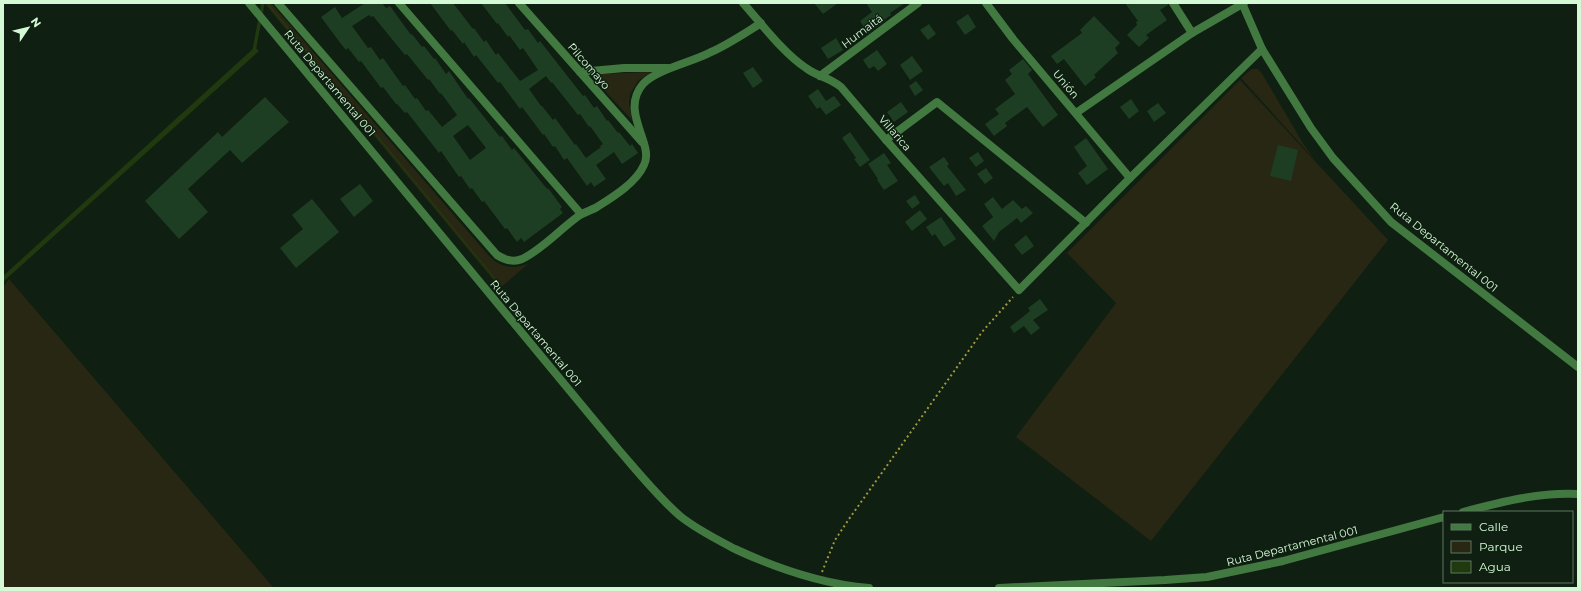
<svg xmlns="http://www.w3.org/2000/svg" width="1581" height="591" font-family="Montserrat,sans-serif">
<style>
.green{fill:#282713}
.water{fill:#21390f}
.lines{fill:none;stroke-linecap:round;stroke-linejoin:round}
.stream{stroke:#21390f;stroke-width:3.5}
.building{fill:#1e3e23;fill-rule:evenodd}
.path{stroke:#a4983c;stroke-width:2;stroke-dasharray:2 3;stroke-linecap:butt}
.minor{stroke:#417940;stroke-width:8}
.tertiary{stroke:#417940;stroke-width:8}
.labels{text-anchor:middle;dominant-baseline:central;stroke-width:3;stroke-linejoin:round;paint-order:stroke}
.street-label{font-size:11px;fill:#d3fad5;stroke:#0f1f11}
</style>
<rect width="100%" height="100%" fill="#0f1f11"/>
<g class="green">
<path d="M264,3H271L490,257C502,268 513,269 528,264L500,288Z"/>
<path d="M1252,69H1258L1263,75L1304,145L1315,160L1241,78Z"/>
<path d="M651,72L638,81L630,94L629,104L632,120L592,77L596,74Z"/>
<path d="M1240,80L1388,240L1151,541L1016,437L1116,303L1067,253Z"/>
<path d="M9,279L274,588H3V287Z"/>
</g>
<g class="water">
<path d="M266,3H268L501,285L500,286Z"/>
<path d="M255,47L259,51L3,282V276Z"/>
</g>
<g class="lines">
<path class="stream" d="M254,51L263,3"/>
</g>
<g class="building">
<path d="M365,3H382L386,8L390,6L411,35L412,34L422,47L424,46L434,59L435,58L446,74L449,71L468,99L469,98L500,137L502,136L512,150L514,148L547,189L548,188L562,207L560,209L563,213L524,242L521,238L517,242L507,228L505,229L484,201L482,202L472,188L470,189L461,176L459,177L441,151L439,153L407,112L405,113L397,104H396L383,87L381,88L361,61L359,62L348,48L346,50L341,44L321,17L335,7L342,18ZM369,15L371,17L373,16L405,55L407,54L428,80L429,79L440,94L441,93L457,115L442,127L428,110L426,111L417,98L415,99L405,85L403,86L383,58L380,60L371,47L368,48L352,26ZM468,125L486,148L470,160L453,136Z"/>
<path d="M430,3H453L473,29L474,28L484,42L486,40L496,55L498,53L520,81L538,70L523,48L520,50L509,35L508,37L498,23L497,24L481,3H505L525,30L528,29L538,43L540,41L583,96L585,95L594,108L597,106L607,121L608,120L618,133L619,132L630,146L632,144L638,153L622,164L614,152L596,165L606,179L594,187L591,182L587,186L567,158L564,160L555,146L553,147L544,134L543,135L522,107L520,109L500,82L498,83L476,55L474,57L464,42L463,44L452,30L451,31ZM546,76L551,83L552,82L578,115L580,114L589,127L590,126L603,144L600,146L601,147L586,158L576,144L575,145L555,118L553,120L542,106H541L529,89Z"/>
<path d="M814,3H838L823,14Z"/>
<path d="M866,3H905L890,13L891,15L884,20L885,21L868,33L860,21L872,12Z"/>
<path d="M1125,3H1168V5L1160,10L1167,20L1146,35L1149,38L1139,47L1127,35L1137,25L1136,22L1138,21Z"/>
<path d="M968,14L976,27L965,35L956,22Z"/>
<path d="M1094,16L1120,43L1115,48L1118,53L1094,75L1096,77L1085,86L1064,59L1057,64L1051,56L1082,33L1080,30Z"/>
<path d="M929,24L936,34L928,40L920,30Z"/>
<path d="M836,38L843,50L828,59L821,48Z"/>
<path d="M877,50L887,64L878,71L874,66L869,69L863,60Z"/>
<path d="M912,56L923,71L910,80L900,65Z"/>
<path d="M1023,59L1032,70L1028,74L1058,115L1043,127L1027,107L1005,123L1007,126L994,136L985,124L999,114L995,109L1015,94L1005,80L1012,74L1009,70Z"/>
<path d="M753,67L763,81L753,88L743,73Z"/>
<path d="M916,81L923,90L915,96L909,86Z"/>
<path d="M818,89L826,101L834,96L841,105L826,115L820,107L817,109L808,96Z"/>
<path d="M265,97L289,122L242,163L230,150L188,189L208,212L179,239L145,201L218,132L222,137Z"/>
<path d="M1131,99L1139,111L1129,119L1120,107Z"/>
<path d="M901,102L908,112L894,122L887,112Z"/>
<path d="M1158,103L1166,113L1154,122L1147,111Z"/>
<path d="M850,132L870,160L860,167L854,159L856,158L842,138Z"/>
<path d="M1086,138L1108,169L1087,185L1078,173L1087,166L1074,147Z"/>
<path d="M1278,145L1298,150L1291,181L1270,176Z"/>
<path d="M978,152L984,161L976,167L969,158Z"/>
<path d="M884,153L891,163L887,165L898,181L884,190L877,180L878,179L868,164Z"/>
<path d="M944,157L949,164L947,166L966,190L956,196L948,183L944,186L929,167Z"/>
<path d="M986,168L993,178L985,184L977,174Z"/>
<path d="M360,184L373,201L354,217L340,199Z"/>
<path d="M915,195L920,203L912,209L906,201Z"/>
<path d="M993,197L1002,209L1013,200L1022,209L1026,206L1033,213L1021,223L1017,218L999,232L994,241L982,226L993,217L984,204Z"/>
<path d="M312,199L339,232L296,268L280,248L303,229L292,215Z"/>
<path d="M920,210L927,219L912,231L905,222Z"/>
<path d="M941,217L956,239L944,247L935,234L932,236L926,227Z"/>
<path d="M1026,235L1034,246L1022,255L1014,245Z"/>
<path d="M1040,299L1048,310L1033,320L1040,328L1031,335L1024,326L1014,333L1010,327L1030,311L1028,308Z"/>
</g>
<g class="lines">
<path class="path" d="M822,572L835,540L849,519L982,332L1013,297"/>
<g class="minor">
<path d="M278,3L497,255C505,260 513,263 522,259C543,249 561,228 580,215C585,212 592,210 597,207C613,197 636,183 644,165C655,144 619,112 643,84C657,69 693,62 711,52C729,44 745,33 761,23"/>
<path d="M399,3L581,214"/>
<path d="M519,3L642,142"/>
<path d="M743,3C761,23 784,54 806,68C818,77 829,77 841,87L886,140L1019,290L1130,178L1262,49"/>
<path d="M986,3L1013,39L1130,178"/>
<path d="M1173,3L1192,33"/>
<path d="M580,72L624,68H668"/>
<path d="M820,76L918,3"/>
<path d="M1076,113L1192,33L1244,3"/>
<path d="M886,140L937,102L1086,223"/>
</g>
<g class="tertiary">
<path d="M249,3L618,449C638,472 657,496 680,516C696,529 716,539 735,549C778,569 821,584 869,588"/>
<path d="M1242,3L1262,49L1311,128L1333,158L1391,222L1578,367"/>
<path d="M1463,512C1501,502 1539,492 1578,494"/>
<path d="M999,588L1165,580L1207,577L1283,561L1444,517"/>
</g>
</g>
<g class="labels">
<g class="street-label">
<text transform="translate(862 31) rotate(-37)">Humaitá</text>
<text transform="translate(589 66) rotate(49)">Pilcomayo</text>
<text transform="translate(330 83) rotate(50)">Ruta Departamental 001</text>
<text transform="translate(1066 84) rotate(50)">Unión</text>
<text transform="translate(895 133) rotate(49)">Villarica</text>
<text transform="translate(1444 247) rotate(39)">Ruta Departamental 001</text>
<text transform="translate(536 333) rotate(50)">Ruta Departamental 001</text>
<text transform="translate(1292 546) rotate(-14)">Ruta Departamental 001</text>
</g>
</g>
<rect width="1581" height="591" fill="none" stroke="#d3fad5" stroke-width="8"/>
<rect x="1443" y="511" width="130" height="72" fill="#0f1f11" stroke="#5d775f"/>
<rect x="1451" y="524" width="20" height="6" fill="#417940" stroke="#5d775f"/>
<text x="1479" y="531" font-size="12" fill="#d3fad5">Calle</text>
<rect x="1451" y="541" width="20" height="12" fill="#282713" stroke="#5d775f"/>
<text x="1479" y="551" font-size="12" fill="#d3fad5">Parque</text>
<rect x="1451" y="561" width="20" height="12" fill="#21390f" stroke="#5d775f"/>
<text x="1479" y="571" font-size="12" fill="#d3fad5">Agua</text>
<g transform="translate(28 28) rotate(55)" stroke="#0f1f11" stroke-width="3" paint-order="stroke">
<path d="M0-3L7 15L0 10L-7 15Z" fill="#d3fad5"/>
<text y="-6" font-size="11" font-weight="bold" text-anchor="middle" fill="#d3fad5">N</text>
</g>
</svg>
